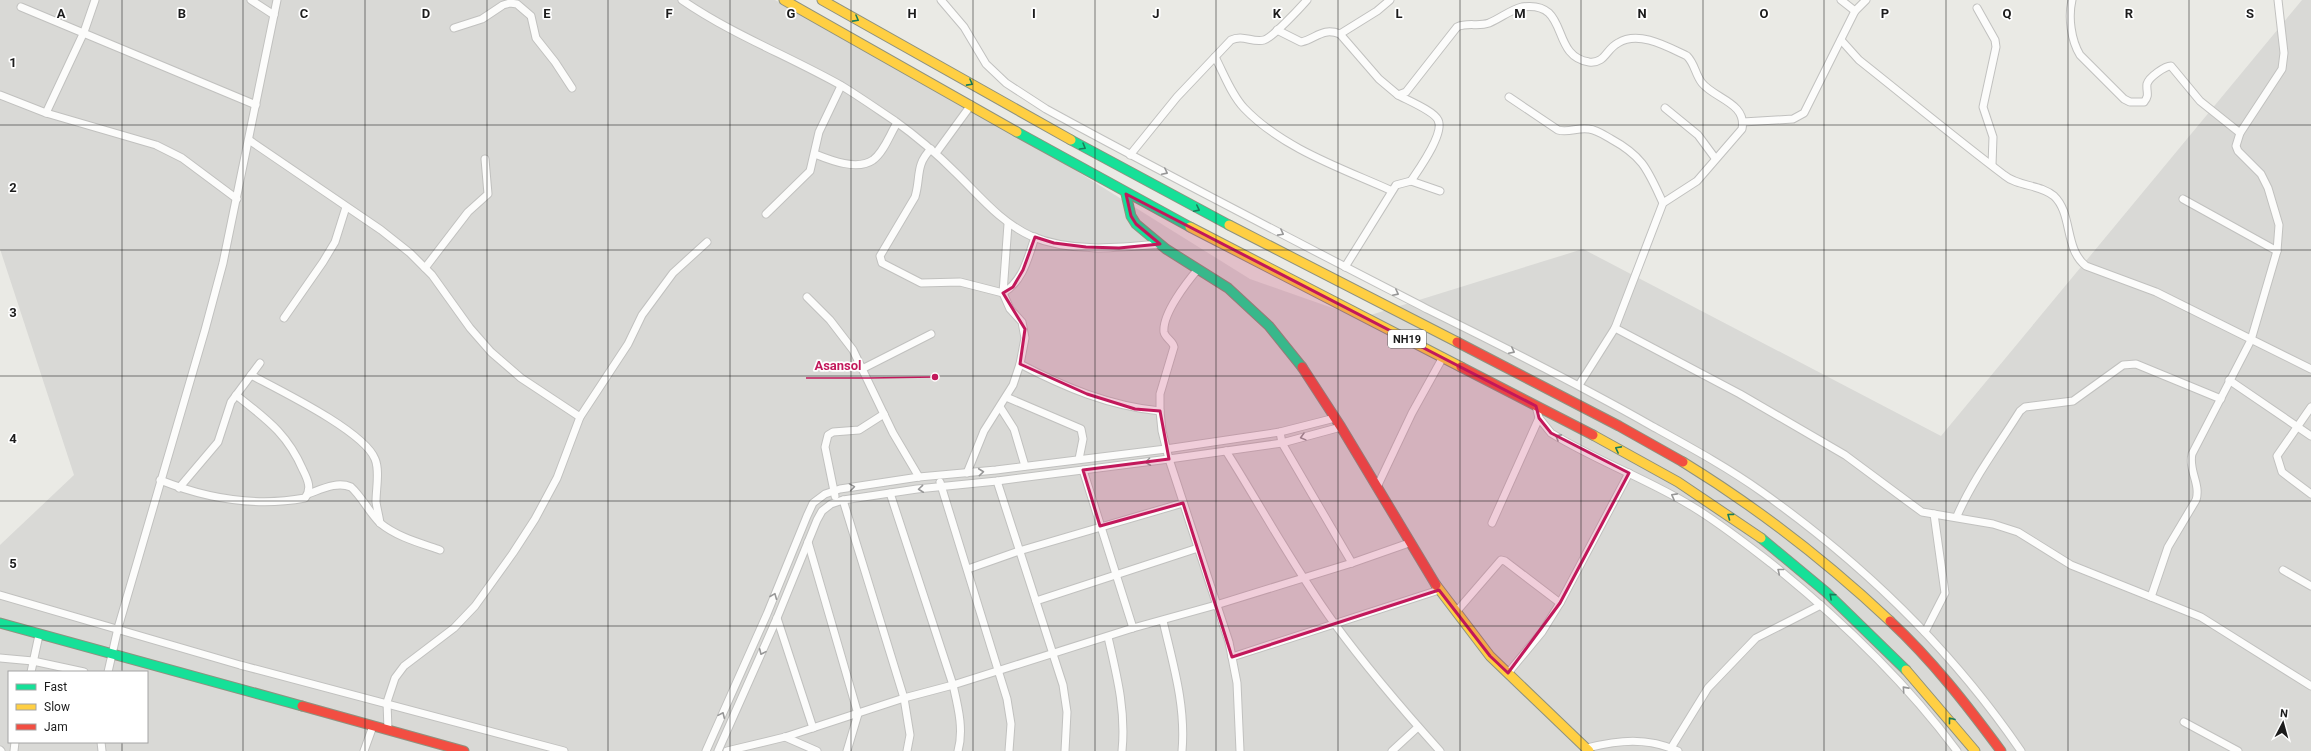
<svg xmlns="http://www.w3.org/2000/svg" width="2311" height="751" font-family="Roboto,sans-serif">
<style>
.residential{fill:#d9d9d6;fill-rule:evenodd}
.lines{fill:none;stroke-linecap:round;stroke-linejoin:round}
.street-casing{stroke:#c1c1bf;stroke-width:9}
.fast-casing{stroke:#8e927f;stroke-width:11}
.slow-casing{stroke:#8e927f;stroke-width:11}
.jam-casing{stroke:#8e927f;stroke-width:11}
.street{stroke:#fcfcfb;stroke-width:7}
.fast{stroke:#16e098;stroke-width:9}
.slow{stroke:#ffcf43;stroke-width:9}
.jam{stroke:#f24e42;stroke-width:9}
.oneway{stroke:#197e5a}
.oneway2{stroke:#979797}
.marked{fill:#c2185b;fill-opacity:0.2;stroke:#c2185b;stroke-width:3;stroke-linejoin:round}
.grid{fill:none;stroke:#1c1c1c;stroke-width:1;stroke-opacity:0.55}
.labels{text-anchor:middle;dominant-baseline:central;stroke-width:3.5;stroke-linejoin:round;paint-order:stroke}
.shield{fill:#fff;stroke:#606060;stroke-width:1}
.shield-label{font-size:11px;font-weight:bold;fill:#1c1c1c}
.grid-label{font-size:13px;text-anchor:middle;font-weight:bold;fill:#1c1c1c;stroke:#fff;stroke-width:3.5;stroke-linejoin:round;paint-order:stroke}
.leader{fill:none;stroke:#c2185b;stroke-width:1.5}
.callout-dot{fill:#c2185b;stroke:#fff;stroke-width:1.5}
.callout-label{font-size:13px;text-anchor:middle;font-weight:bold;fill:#c2185b;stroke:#fff;stroke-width:3.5;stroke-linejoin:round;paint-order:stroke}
</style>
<rect width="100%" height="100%" fill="#eaeae5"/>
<path class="residential" d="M0,0H775L1017,134L1250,279L1361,318L1583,249L1941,436L2302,0H2311V751H0V545L74,475L0,249ZM9,672H147V742H9Z"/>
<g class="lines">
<defs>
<g id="street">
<path d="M251,0L274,15"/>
<path d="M682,0C733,35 789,56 842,86C860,97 877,109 895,121C916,136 937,154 955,172C979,195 1000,222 1031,236C1071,253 1118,248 1160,244"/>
<path d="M941,0L964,27L986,64L1006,83L1046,109C1172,178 1301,244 1429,310C1504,347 1578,384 1650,425C1688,446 1727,467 1762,492C1862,563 1952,650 2021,751"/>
<path d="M1841,0L1855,11"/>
<path d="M2072,0C2068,17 2071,40 2080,55L2124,99L2130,102H2144C2150,95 2146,92 2147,84C2149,77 2165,66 2171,66L2200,101L2240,133"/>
<path d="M21,7L256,105"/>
<path d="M1977,8L1995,40L1996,47L1983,107L1993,137L1992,165"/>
<path d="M454,28L482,19L503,5L510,3L517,4L531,16L536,38L555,62L572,88"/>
<path d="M1277,30L1301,42C1316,39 1322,27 1340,34L1379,79L1398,95L1406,92L1457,27C1468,22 1478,27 1489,23C1501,18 1510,10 1522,7C1571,0 1549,56 1589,62C1605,64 1606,49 1618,43C1639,30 1668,47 1687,56C1695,64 1695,74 1702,83C1715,99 1747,103 1742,129L1697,181L1663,203L1615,328L1579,385"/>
<path d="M1340,34L1377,11L1390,0"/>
<path d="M1841,40L1859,60C1907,98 1955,138 2004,175C2018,187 2040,184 2054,196C2073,214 2064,249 2086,266L2156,292L2311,369"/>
<path d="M1215,57C1224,74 1231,94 1244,108C1282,148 1341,168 1390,190"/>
<path d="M0,95L46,113L156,145L182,158L237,199"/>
<path d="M1398,95C1407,100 1434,111 1438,120C1445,133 1419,169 1411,181"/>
<path d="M1509,97L1558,130C1569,133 1578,127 1589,129C1597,130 1604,135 1611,139C1644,157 1648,171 1663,203"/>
<path d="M1665,108L1698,135L1715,158"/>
<path d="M46,113L84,32L95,0"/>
<path d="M1743,122L1793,119L1804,113L1855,11L1866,0"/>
<path d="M249,140L381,230L410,253L432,275L470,328L491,352L521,378L580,417"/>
<path d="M931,149C915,165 921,177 915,197L880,256L882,263L921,283L960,282L1003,293C1023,281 1028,258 1035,237"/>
<path d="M936,153L971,105"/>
<path d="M815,154C830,160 857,171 873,160C884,152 890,134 897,123"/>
<path d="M1130,155L1177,97L1231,40C1243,34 1252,43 1264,40C1272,38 1300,8 1307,0"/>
<path d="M2183,199L2277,251"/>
<path d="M766,214L810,171L819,132L841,86"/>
<path d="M1345,267L1396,185L1411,181L1440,191"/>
<path d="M425,268L468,212L488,194L485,159"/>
<path d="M1198,269C1187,282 1162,314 1164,332C1165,338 1173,341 1174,347L1160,394V411L1162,431L1169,459L1229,642L1237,683L1240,751"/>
<path d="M807,297L830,320L853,350L893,433L919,477"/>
<path d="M284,318L323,262L335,242L346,207"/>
<path d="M1615,328L1740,394L1845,455L1922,512L1993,524L2018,532L2071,565L2201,617L2311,686"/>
<path d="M1020,364C1064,387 1109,406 1160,411"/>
<path d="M862,369L931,334"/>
<path d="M251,375C279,390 364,431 375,459C380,471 376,488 376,502C377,509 379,516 380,523"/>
<path d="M2229,380L2311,436"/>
<path d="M1006,397L1081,429L1083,439L1079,459"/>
<path d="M1536,406L1539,418L1551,433C1596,461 1648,479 1693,507C1721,524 1746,544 1772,564C1840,619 1905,681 1957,751"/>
<path d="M1000,407L1014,429L1025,466"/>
<path d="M2311,407L2277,456L2282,472L2311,494"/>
<path d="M1280,432L1282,443L1352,563"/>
<path d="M1226,451C1262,508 1294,568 1334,623C1367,668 1403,710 1440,751"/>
<path d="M1083,470L1133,628"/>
<path d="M967,473L984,431L1013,385L1020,364L1025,338L1022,322L1010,309L1003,293L1008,224"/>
<path d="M160,480C205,498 256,507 305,498C312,489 308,480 303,470C287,433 266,419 236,395"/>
<path d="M997,481L1063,685L1067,712L1065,751"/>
<path d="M940,482L1007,699L1011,724L1009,751"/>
<path d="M1377,487L1412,413L1443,357"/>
<path d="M179,488L218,442L231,402L260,363"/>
<path d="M890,493L953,685C958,707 964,729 958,751"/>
<path d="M308,494C322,489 337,481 351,487C362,497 369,512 380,523C397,537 420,543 440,550"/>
<path d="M835,496L825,447L828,435L833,432L859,430L884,414"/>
<path d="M843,500L904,698L910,735L907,751"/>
<path d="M1957,516C1973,479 1998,446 2020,411L2025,407L2073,401L2123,365L2136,364L2221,399"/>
<path d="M1492,523L1539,418"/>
<path d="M808,542L858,714L847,751"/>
<path d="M968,569L1019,551L1183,503"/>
<path d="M2283,570L2311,586"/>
<path d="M0,595L240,665L564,751"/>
<path d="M2151,597L2168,547L2196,500C2201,484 2188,470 2192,454L2251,340L2277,251L2279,225L2268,188L2261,174L2238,151L2236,146L2240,133L2282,69L2284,53L2278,0"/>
<path d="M1036,601L1198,548"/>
<path d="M1456,612L1501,560L1505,561L1560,603"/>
<path d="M777,618L813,728"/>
<path d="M1163,621C1173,664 1186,706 1182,751"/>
<path d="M1925,632L1945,593L1934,514"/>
<path d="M1108,637C1117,676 1126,711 1122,751"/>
<path d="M1232,657L1439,590"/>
<path d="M0,658L33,661L84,672"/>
<path d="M31,672L39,635"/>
<path d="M108,672L118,628L205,330L223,263L277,0"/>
<path d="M1508,673L1542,632L1560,603L1629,473"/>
<path d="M2184,722L2238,751"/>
<path d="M388,730L387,702L395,678L404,666L454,628L475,606L513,553L535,519L557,478L580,417L628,344L642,315L673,273L707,242"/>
<path d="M785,737L817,751"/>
<path d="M101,742L102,751"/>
<path d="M1587,748C1619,740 1647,737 1678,751"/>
<path d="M1671,748L1708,688L1756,638L1821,605"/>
<path d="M0,750L1,751"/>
<path d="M14,751L15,742"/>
<path d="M364,751L373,726"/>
<path d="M706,751L767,614L807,516L813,503L825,494L840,489L919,477L996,470L1166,449L1280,432L1335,418"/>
<path d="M718,751L777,618L817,520L822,511L831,504L843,500L917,489L997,481L1169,459L1282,443L1341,427"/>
<path d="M727,751L785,737L904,698L953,685L1133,628L1216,605L1352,563L1409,543"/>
<path d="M1392,751L1418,727"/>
</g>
<g id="fast">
<path d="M1017,132L1190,227"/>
<path d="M1071,140L1229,225"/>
<path d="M1126,194L1131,216L1136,224L1166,249L1228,288L1269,326L1302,367"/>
<path d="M1761,538L1826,592L1906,670"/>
<path d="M0,623L302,706"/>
</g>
<g id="slow">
<path d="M784,0L1017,132"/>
<path d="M822,0L1071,140"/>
<path d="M1229,225L1457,342"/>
<path d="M1190,227L1461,367"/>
<path d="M1593,435L1678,482L1761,538"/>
<path d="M1683,462C1758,508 1826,561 1890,621"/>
<path d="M1436,585L1490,656L1589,751"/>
<path d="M1906,670L1975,751"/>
</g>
<g id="jam">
<path d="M1457,342L1619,426L1683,462"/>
<path d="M1302,367L1341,427L1436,585"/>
<path d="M1461,367L1593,435"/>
<path d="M1890,621C1932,660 1967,705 2001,751"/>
<path d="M302,706L464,751"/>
</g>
</defs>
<use href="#street" class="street-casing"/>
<use href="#fast" class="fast-casing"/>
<use href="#slow" class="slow-casing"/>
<use href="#jam" class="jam-casing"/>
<use href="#street" class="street"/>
<use href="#fast" class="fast"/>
<use href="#slow" class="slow"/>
<use href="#jam" class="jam"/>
</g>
<defs><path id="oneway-chevron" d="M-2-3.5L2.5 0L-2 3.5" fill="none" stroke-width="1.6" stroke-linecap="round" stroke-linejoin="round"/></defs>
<g class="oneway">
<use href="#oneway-chevron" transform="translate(856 19) rotate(29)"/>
<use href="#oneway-chevron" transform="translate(970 83) rotate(29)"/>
<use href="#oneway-chevron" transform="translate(1083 147) rotate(30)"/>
<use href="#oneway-chevron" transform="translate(1197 209) rotate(27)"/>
<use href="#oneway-chevron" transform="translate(1618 449) rotate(-152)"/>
<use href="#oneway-chevron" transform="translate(1730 516) rotate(-144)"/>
<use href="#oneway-chevron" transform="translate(1832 596) rotate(-138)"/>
<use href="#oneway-chevron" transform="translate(1951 720) rotate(-128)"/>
</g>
<g class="oneway2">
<use href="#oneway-chevron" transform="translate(1165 172) rotate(27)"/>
<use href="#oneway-chevron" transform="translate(1281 233) rotate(28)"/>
<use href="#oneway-chevron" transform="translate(1396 293) rotate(27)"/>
<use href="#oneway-chevron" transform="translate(1512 351) rotate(27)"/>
<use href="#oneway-chevron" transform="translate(1303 437) rotate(165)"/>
<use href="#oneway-chevron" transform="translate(1558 437) rotate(-151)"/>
<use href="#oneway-chevron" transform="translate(1148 462) rotate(173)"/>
<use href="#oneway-chevron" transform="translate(981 472) rotate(-6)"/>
<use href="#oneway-chevron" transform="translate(852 487) rotate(-9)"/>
<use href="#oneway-chevron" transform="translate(921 489) rotate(174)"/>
<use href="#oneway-chevron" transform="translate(1674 496) rotate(-152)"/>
<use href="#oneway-chevron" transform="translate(1780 571) rotate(-141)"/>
<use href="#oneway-chevron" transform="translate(774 596) rotate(-68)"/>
<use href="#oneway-chevron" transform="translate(762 652) rotate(114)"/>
<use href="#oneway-chevron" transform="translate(1905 689) rotate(-132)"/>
<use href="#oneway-chevron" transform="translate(722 715) rotate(-66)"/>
</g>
<path class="marked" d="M1126,194L1536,406L1539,418L1551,433L1629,473L1560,603L1508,673L1490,656L1439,590L1232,657L1183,503L1100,526L1083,470L1169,459L1160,411L1135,409L1087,394L1020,364L1025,329L1003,293L1013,287L1023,270L1035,237L1054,243L1086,247L1119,248L1160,244L1136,224L1131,216Z"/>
<path class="grid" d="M122,0V672M243,0V751M365,0V751M487,0V751M608,0V751M730,0V751M851,0V751M973,0V751M1095,0V751M1216,0V751M1338,0V751M1460,0V751M1581,0V751M1703,0V751M1824,0V751M1946,0V751M2068,0V751M2189,0V751M0,125H2311M0,250H2311M0,376H2311M0,501H2311M0,626H2311M122,742V751"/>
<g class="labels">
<rect class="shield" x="1388" y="330" width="38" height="18" rx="3"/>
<g class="shield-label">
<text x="1407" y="339">NH19</text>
</g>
</g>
<g class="grid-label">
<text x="61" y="18">A</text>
<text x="182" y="18">B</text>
<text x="304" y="18">C</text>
<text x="426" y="18">D</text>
<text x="547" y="18">E</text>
<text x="669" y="18">F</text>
<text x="791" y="18">G</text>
<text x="912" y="18">H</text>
<text x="1034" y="18">I</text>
<text x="1156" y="18">J</text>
<text x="1277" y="18">K</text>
<text x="1399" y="18">L</text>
<text x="1520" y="18">M</text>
<text x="1642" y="18">N</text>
<text x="1764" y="18">O</text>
<text x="1885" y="18">P</text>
<text x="2007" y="18">Q</text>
<text x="2129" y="18">R</text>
<text x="2250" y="18">S</text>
<text x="13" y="67">1</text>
<text x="13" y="192">2</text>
<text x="13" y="317">3</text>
<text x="13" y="443">4</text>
<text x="13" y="568">5</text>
</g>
<path class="leader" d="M935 377L869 378H806"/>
<circle class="callout-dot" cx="935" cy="377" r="4"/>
<g class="callout-label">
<text x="838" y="370">Asansol</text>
</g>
<rect x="8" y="671" width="140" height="72" fill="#ffffff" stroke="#a4a4a4"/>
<rect x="16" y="684" width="20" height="6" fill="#16e098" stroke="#a4a4a4"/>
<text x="44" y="691" font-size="12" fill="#1c1c1c">Fast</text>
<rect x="16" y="704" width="20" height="6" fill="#ffcf43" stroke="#a4a4a4"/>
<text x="44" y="711" font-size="12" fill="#1c1c1c">Slow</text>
<rect x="16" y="724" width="20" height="6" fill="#f24e42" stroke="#a4a4a4"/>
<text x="44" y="731" font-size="12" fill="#1c1c1c">Jam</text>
<g transform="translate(2283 723) rotate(6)" stroke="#ffffff" stroke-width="3" paint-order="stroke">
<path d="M0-3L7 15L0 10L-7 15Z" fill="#1c1c1c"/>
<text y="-6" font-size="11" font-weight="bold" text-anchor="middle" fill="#1c1c1c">N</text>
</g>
</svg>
